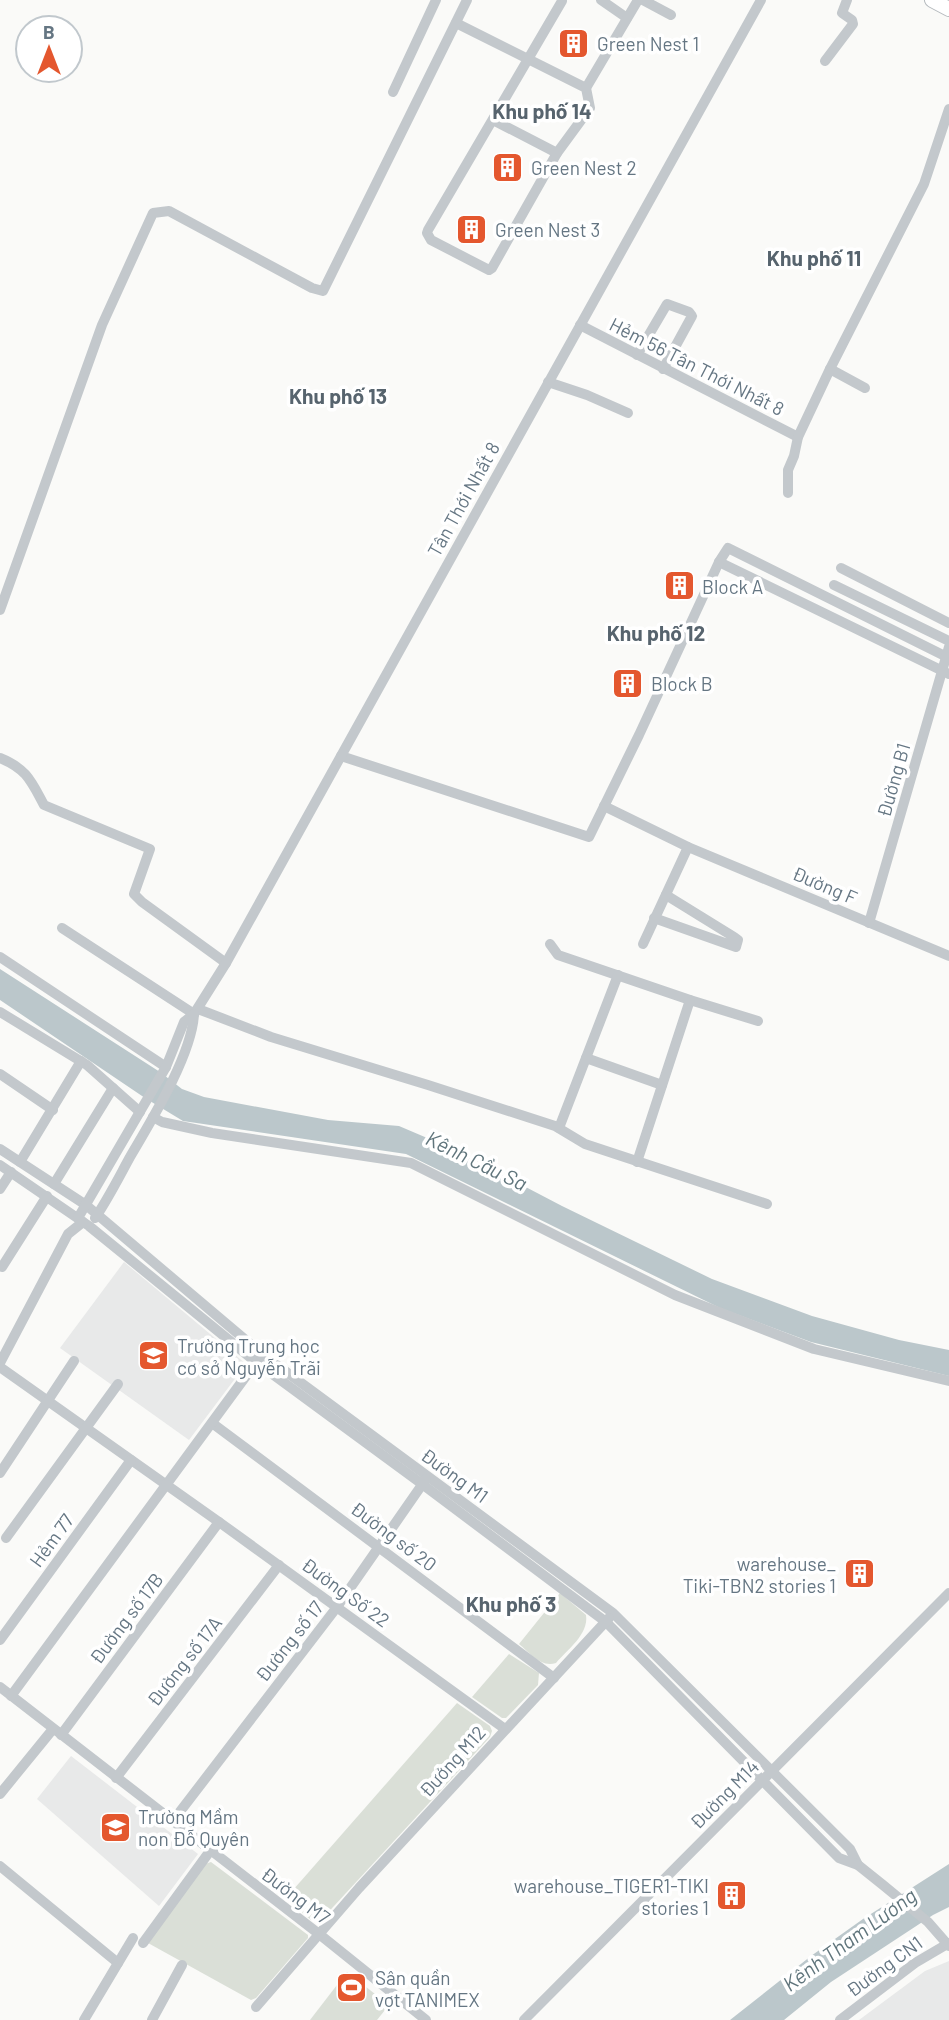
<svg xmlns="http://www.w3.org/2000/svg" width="949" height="2020" font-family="Barlow,sans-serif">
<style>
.built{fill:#e8e9e9}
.green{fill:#dadfd7}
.water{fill:#bbc7cb}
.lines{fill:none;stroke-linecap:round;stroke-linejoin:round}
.major-casing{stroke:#b5babe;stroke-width:16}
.minor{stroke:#c3c8cc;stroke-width:10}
.major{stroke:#fff;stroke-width:14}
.labels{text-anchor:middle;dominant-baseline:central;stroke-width:7;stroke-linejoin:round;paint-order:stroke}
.poi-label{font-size:19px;fill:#657683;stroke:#fff;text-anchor:start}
.street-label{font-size:19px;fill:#657683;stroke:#fff}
.neighbourhood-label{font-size:21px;font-weight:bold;fill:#57646e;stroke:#fff}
.water-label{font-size:21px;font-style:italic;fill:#60757c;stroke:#fff}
</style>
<rect width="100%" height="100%" fill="#fafaf8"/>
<g class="built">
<path d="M124,1262L246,1364L189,1440L60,1348Z"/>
<path d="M71,1756L198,1854L159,1906L37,1799Z"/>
<path d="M949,1961V2020H859L925,1971Z"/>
</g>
<g class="green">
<path d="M560,1593L586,1615C589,1634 568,1649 556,1663C541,1668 530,1653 519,1644Z"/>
<path d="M509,1654L539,1673L538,1685L506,1718H502L472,1697Z"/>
<path d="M457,1703L490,1726L492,1731L490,1737L322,1919L317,1922L311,1920L286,1898Z"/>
<path d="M211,1862L308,1935V1938L256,1998L251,2000L148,1943L205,1864Z"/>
<path d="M347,1972L389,2005L377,2020H310Z"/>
</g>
<g class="water">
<path d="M0,969L160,1072L182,1089L204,1097L328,1120L399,1126L453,1149L562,1206L712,1279L812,1316L899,1340L949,1350V1376L811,1342L720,1308L406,1154L183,1121L145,1098L0,1000Z"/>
<path d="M949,1864V1907L933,1915L831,1982L784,2020H730L811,1956L863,1919Z"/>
</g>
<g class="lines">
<defs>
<path id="major" d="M932,0L949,9"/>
</defs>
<use href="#major" class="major-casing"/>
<g class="minor">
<path d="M601,0L627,18"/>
<path d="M643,0L671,15"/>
<path d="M456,23L586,88L590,108L557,153L492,268L489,270L431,240L427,233L428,230L562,1"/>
<path d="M825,61L853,24L852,20L842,13L847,0"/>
<path d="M586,88L638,0"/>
<path d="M393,92L436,0"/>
<path d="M493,120L557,153"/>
<path d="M580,325L798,437"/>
<path d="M637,355L667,304L689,312L692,316L663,369"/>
<path d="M830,369L865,388"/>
<path d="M548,382L587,395L628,413"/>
<path d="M788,493V470L794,456L798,437L830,369L924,184L949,109"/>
<path d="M719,562L949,674"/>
<path d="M841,568L949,623"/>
<path d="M834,585L949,641"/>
<path d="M0,610L102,325L153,213L169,211L312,288L323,291L467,0"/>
<path d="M341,756L589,837L639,735L719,562L728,548L949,658"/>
<path d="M0,758C27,769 31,781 44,805L150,849L134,894L142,902L226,963"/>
<path d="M604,806L688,847L949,956"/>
<path d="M654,918L736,947L738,940L734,937L666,895"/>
<path d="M869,923L949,647"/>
<path d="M62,928L194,1014"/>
<path d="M550,944L558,955L690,1000L758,1021"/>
<path d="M643,944L688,847"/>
<path d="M0,957L166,1067"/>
<path d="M198,1009L271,1037L428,1085L555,1126L585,1144L767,1204"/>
<path d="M0,1012L87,1065L140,1112"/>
<path d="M586,1058L662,1085"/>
<path d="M0,1074L53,1110"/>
<path d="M153,1117L162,1122L212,1133L411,1163L675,1295L814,1349L949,1381"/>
<path d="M559,1128L618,975"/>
<path d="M0,1149L86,1205L262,1354L613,1613L850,1849L858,1865"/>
<path d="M20,1162L81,1061"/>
<path d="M637,1162L690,1000"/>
<path d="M0,1165L89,1226L256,1362L422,1484L606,1622L839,1858L858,1865L883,1885L928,1922L949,1946"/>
<path d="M54,1184L113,1088"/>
<path d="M0,1189L11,1172"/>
<path d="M78,1218L166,1067L184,1022L194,1014L226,963L761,0"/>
<path d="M95,1218C108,1199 119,1177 130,1157C151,1121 192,1055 194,1014"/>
<path d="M2,1267L47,1196"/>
<path d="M0,1363L68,1234L83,1222"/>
<path d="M0,1367L219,1522L505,1729"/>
<path d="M212,1423L554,1678"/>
<path d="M0,1473L74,1361"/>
<path d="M6,1538L118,1384"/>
<path d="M0,1640L131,1460"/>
<path d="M0,1687L319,1934L426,2020"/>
<path d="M11,1696L260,1357"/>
<path d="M61,1735L219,1522"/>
<path d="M116,1778L279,1565"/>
<path d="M0,1794L53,1729"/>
<path d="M172,1822L337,1607L426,1479"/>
<path d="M0,1866L118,1963"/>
<path d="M143,1943L210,1851"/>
<path d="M256,2007L359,1888L609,1618"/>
<path d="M84,2020L133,1938"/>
<path d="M152,2020L182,1965"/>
<path d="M524,2020L949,1593"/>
<path d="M840,2020L915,1963L949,1943"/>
</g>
<use href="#major" class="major"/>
</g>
<defs>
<symbol id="building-square" viewBox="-11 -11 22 22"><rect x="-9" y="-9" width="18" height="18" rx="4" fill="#e4572e" stroke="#fff"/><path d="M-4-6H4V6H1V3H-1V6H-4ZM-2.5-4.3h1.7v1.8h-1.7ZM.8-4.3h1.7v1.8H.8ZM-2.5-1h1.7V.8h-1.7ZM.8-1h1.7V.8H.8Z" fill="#fff"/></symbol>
<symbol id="school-square" viewBox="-11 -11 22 22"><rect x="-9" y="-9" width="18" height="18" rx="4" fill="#e4572e" stroke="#fff"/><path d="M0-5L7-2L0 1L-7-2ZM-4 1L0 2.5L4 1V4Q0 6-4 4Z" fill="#fff"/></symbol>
<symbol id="stadium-square" viewBox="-11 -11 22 22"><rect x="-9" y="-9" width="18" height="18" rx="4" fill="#e4572e" stroke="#fff"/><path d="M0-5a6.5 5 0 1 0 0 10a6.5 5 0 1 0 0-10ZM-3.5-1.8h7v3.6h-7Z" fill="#fff"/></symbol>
</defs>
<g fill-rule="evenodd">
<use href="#building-square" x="556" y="26" width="35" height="35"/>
<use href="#building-square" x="490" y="150" width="35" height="35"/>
<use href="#building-square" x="454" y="212" width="35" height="35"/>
<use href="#building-square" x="662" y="568" width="35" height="35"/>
<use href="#building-square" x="610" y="666" width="35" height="35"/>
<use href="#school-square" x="136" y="1338" width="35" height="35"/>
<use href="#building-square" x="842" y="1556" width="35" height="35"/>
<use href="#school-square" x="98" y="1810" width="35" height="35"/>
<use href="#building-square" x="714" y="1878" width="35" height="35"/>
<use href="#stadium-square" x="334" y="1970" width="35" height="35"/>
</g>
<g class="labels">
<g class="poi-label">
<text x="597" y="43">Green Nest 1</text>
<text x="531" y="167">Green Nest 2</text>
<text x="495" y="229">Green Nest 3</text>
<text x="702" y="586">Block A</text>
<text x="651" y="683">Block B</text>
<text x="177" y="1345">Trường Trung học<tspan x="177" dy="22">cơ sở Nguyễn Trãi</tspan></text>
<text x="836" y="1563" text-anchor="end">warehouse_<tspan x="836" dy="22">Tiki-TBN2 stories 1</tspan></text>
<text x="138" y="1816">Trường Mầm<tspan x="138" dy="22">non Đỗ Quyên</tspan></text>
<text x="709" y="1885" text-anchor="end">warehouse_TIGER1-TIKI<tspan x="709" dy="22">stories 1</tspan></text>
<text x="375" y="1977">Sân quần<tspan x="375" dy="22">vợt TANIMEX</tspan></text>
</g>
<g class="street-label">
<text transform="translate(697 366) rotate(27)">Hẻm 56 Tân Thới Nhất 8</text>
<text transform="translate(463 499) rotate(-61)">Tân Thới Nhất 8</text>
<text transform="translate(893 780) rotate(-74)">Đường B1</text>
<text transform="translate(825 885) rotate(23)">Đường F</text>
<text transform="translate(455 1475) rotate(36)">Đường M1</text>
<text transform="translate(394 1536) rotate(37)">Đường số 20</text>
<text transform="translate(51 1540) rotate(-54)">Hẻm 77</text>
<text transform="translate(346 1592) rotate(36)">Đường Số 22</text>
<text transform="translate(126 1618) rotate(-53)">Đường số 17B</text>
<text transform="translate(289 1641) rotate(-52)">Đường số 17</text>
<text transform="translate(184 1661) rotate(-52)">Đường số 17A</text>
<text transform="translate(452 1761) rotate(-48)">Đướng M12</text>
<text transform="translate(724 1794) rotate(-45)">Đường M14</text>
<text transform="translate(296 1895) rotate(37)">Đường M7</text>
<text transform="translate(884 1966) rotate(-36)">Đường CN1</text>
</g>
<g class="neighbourhood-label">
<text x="542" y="110">Khu phố 14</text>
<text x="814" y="257">Khu phố 11</text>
<text x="338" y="395">Khu phố 13</text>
<text x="656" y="632">Khu phố 12</text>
<text x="511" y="1603">Khu phố 3</text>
</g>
<g class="water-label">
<text transform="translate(477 1160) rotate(26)">Kênh Cầu Sa</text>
<text transform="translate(849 1939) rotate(-36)">Kênh Tham Lương</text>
</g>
</g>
<g transform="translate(49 49)"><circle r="33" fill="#ffffff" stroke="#c1c8cd" stroke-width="2"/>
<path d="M0-5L12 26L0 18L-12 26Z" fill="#e4572e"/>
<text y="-10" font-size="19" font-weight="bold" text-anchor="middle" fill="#657683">B</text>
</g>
</svg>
